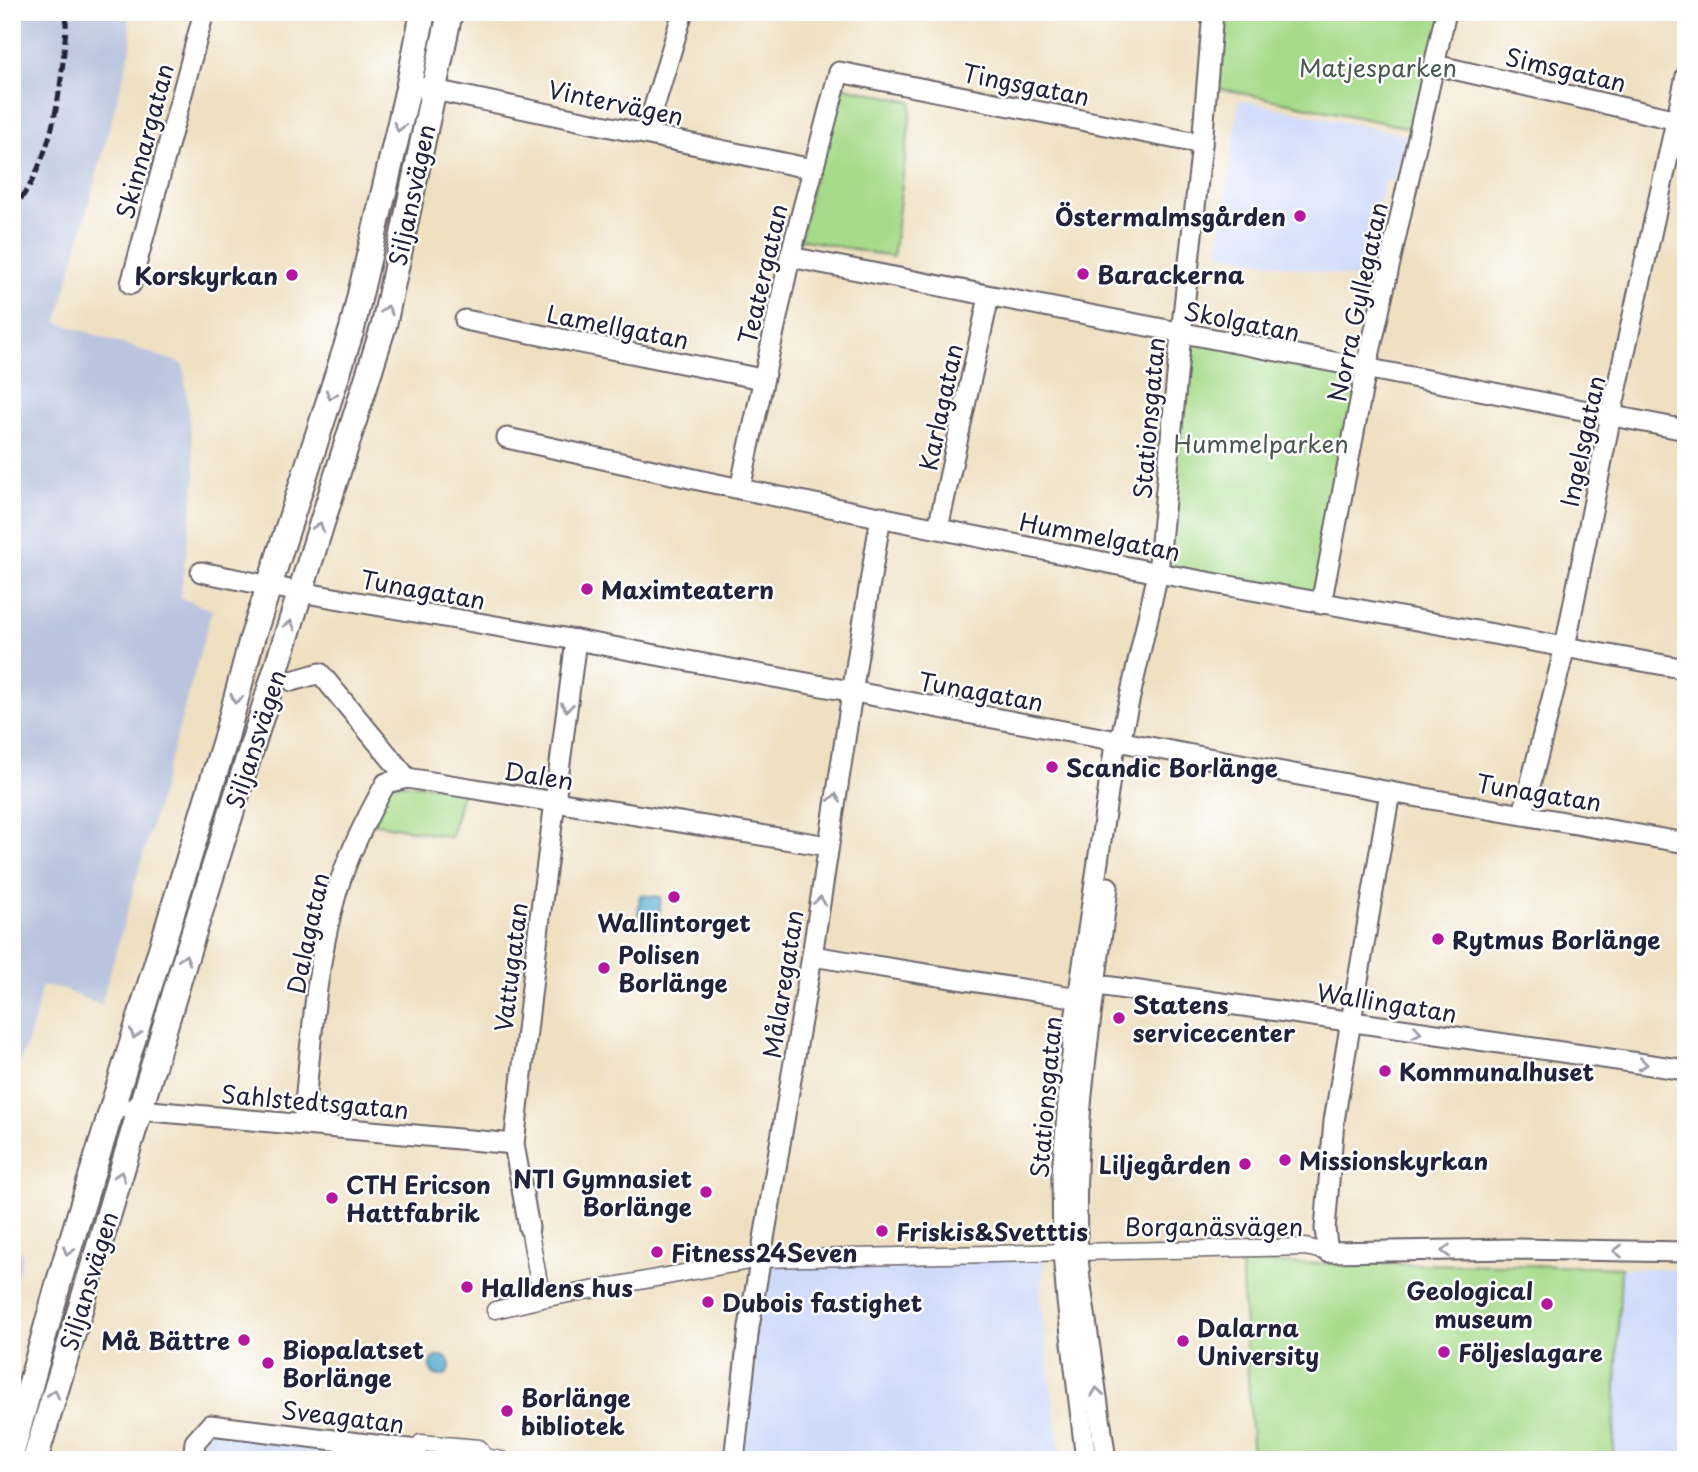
<svg xmlns="http://www.w3.org/2000/svg" width="1698" height="1472" font-family="'Playpen Sans',sans-serif">
<style>
.built{fill:#cfdafa}
.industrial{fill:#bac4de}
.green{fill:#a7db8b;stroke:#647e63;stroke-width:2}
.water{fill:#55acd2;stroke:#3c6786;stroke-width:2}
.lines{fill:none;stroke-linecap:round;stroke-linejoin:round}
.pedestrian-casing{stroke:#6a646a;stroke-width:19}
.minor-casing{stroke:#6a646a;stroke-width:23}
.tertiary-casing{stroke:#6a646a;stroke-width:28}
.pedestrian{stroke:#fff;stroke-width:16}
.minor{stroke:#fff;stroke-width:19}
.tertiary{stroke:#fff;stroke-width:24}
.rail{stroke:#22223b;stroke-width:5;stroke-dasharray:10 5;stroke-linecap:butt}
.oneway{stroke:#9c9ca7}
.poi-dot{fill:#b5179e;stroke:#fff;stroke-width:2.5}
.labels{text-anchor:middle;dominant-baseline:central;stroke-width:5;stroke-linejoin:round;paint-order:stroke}
.park-label{font-size:24px;fill:#4a5a53;stroke:#fff}
.street-label{font-size:24px;fill:#22223b;stroke:#fff}
.poi-label{font-size:24px;font-weight:bold;fill:#22223b;stroke:#fff;text-anchor:start}
</style>
<rect width="100%" height="100%" fill="#fff"/>
<filter id="ink" filterUnits="userSpaceOnUse"><feTurbulence type="fractalNoise" baseFrequency=".0143" numOctaves="2"/><feDisplacementMap in="SourceGraphic" scale="14" xChannelSelector="R" yChannelSelector="G"/><feConvolveMatrix kernelMatrix="1 2 1 2 8 2 1 2 1" color-interpolation-filters="sRGB"/></filter>
<filter id="wash" filterUnits="userSpaceOnUse"><feTurbulence type="fractalNoise" baseFrequency=".00686" numOctaves="4" result="noise"/><feDisplacementMap in="SourceGraphic" scale="28" xChannelSelector="R" yChannelSelector="G"/><feGaussianBlur stdDeviation="1.57" result="paint"/><feColorMatrix in="noise" values="0 0 0 0 0 0 0 0 0 0 0 0 0 0 0 0 0 1.4 0 .05"/><feComposite in="paint" operator="in"/></filter>
<g filter="url(#wash)">
<rect width="100%" height="100%" fill="#efe0c2"/>
<g class="built">
<path d="M1239,100L1407,135L1397,182L1384,180L1369,250L1383,253L1376,282L1218,253Z"/>
<path d="M1046,1253L1040,1297L1061,1460H734L760,1259Z"/>
<path d="M1621,1268L1686,1270V1460H1613Z"/>
<path d="M210,1425L421,1443L504,1460H193Z"/>
</g>
<g class="industrial">
<path d="M12,12H128L132,44L57,322L183,364L196,477L180,598L212,610L101,1005L56,987H41L35,1019L20,1063L12,1073Z"/>
<path d="M12,1238L23,1256L12,1296Z"/>
</g>
<g class="green">
<path d="M1213,12H1446L1419,130L1207,86Z"/>
<path d="M836,85L912,102L893,257L800,239Z"/>
<path d="M1181,334L1366,370L1321,604L1158,573Z"/>
<path d="M386,783L463,788L451,837L366,822Z"/>
<path d="M1241,1263L1524,1265L1621,1268L1613,1460H1253Z"/>
</g>
<g class="water">
<path d="M640,895L661,897L659,917L638,915Z"/>
<circle cx="440" cy="1366" r="10"/>
</g>
</g>
<g filter="url(#ink)">
<g class="lines">
<defs>
<g id="pedestrian">
<path d="M529,1228L542,1299"/>
<path d="M495,1310L542,1299L760,1259L1305,1247L1328,1252"/>
<path d="M417,1450L421,1443L479,1448L484,1457L502,1460"/>
</g>
<g id="minor">
<path d="M1435,65L1686,122"/>
<path d="M420,87L812,169"/>
<path d="M646,133L683,12"/>
<path d="M790,257L1686,430"/>
<path d="M131,284L204,12"/>
<path d="M465,320L762,379"/>
<path d="M507,438L740,489L1158,573L1686,669"/>
<path d="M740,489L790,257L839,72L1202,144"/>
<path d="M938,528L989,297"/>
<path d="M201,572L300,592L576,640L1390,792L1686,843"/>
<path d="M1321,604L1366,370L1446,12"/>
<path d="M292,681L320,673L407,778L828,846"/>
<path d="M1390,792L1334,1121L1325,1229L1328,1252L1514,1249L1686,1252"/>
<path d="M1523,814L1565,647L1611,415L1686,76"/>
<path d="M812,956L1091,1000"/>
<path d="M1084,983L1686,1070"/>
<path d="M129,1109L514,1144"/>
<path d="M303,1124C311,1046 315,966 337,891C348,854 367,817 386,783L407,778"/>
<path d="M529,1228L514,1144L540,917L576,640"/>
<path d="M193,1460L195,1442L210,1425L417,1450L416,1460"/>
<path d="M734,1460L749,1327L812,956L857,661L881,516"/>
<path d="M1086,1460L1067,1301L1063,1253L1062,1173L1075,1020L1114,751L1120,741L1158,573L1181,334L1202,144L1213,12"/>
<path d="M1106,1460L1080,1279C1067,1150 1092,1015 1108,887"/>
</g>
<g id="tertiary">
<path d="M12,1451L60,1278L226,737L251,642L352,329L409,84L423,12"/>
<path d="M35,1460L181,973L384,325L450,12"/>
</g>
</defs>
<use href="#pedestrian" class="pedestrian-casing"/>
<use href="#minor" class="minor-casing"/>
<use href="#tertiary" class="tertiary-casing"/>
<use href="#pedestrian" class="pedestrian"/>
<use href="#minor" class="minor"/>
<use href="#tertiary" class="tertiary"/>
<path class="rail" d="M12,211C19,201 28,190 33,179C59,127 63,69 67,12"/>
</g>
<defs><path id="oneway-chevron" d="M-2-3.5L2.5 0L-2 3.5" fill="none" stroke-width="1.6" stroke-linecap="round" stroke-linejoin="round" transform="scale(1.75)"/></defs>
<g class="oneway">
<use href="#oneway-chevron" transform="translate(399 127) rotate(103)"/>
<use href="#oneway-chevron" transform="translate(387 310) rotate(-78)"/>
<use href="#oneway-chevron" transform="translate(331 395) rotate(108)"/>
<use href="#oneway-chevron" transform="translate(319 527) rotate(-72)"/>
<use href="#oneway-chevron" transform="translate(290 625) rotate(-74)"/>
<use href="#oneway-chevron" transform="translate(236 699) rotate(104)"/>
<use href="#oneway-chevron" transform="translate(567 707) rotate(97)"/>
<use href="#oneway-chevron" transform="translate(835 798) rotate(-81)"/>
<use href="#oneway-chevron" transform="translate(820 901) rotate(-82)"/>
<use href="#oneway-chevron" transform="translate(185 959) rotate(-73)"/>
<use href="#oneway-chevron" transform="translate(1417 1032) rotate(9)"/>
<use href="#oneway-chevron" transform="translate(135 1034) rotate(107)"/>
<use href="#oneway-chevron" transform="translate(1643 1064) rotate(8)"/>
<use href="#oneway-chevron" transform="translate(120 1176) rotate(-72)"/>
<use href="#oneway-chevron" transform="translate(68 1251) rotate(107)"/>
<use href="#oneway-chevron" transform="translate(1446 1251) rotate(179)"/>
<use href="#oneway-chevron" transform="translate(1618 1251) rotate(-180)"/>
<use href="#oneway-chevron" transform="translate(1097 1392) rotate(-98)"/>
<use href="#oneway-chevron" transform="translate(54 1394) rotate(-74)"/>
</g>
</g>
<g class="poi-dot">
<circle cx="1300" cy="216" r="7"/>
<circle cx="1083" cy="274" r="7"/>
<circle cx="292" cy="275" r="7"/>
<circle cx="587" cy="589" r="7"/>
<circle cx="1052" cy="767" r="7"/>
<circle cx="674" cy="897" r="7"/>
<circle cx="1438" cy="939" r="7"/>
<circle cx="604" cy="968" r="7"/>
<circle cx="1119" cy="1018" r="7"/>
<circle cx="1385" cy="1071" r="7"/>
<circle cx="1285" cy="1160" r="7"/>
<circle cx="1245" cy="1164" r="7"/>
<circle cx="706" cy="1192" r="7"/>
<circle cx="332" cy="1198" r="7"/>
<circle cx="882" cy="1231" r="7"/>
<circle cx="657" cy="1252" r="7"/>
<circle cx="467" cy="1287" r="7"/>
<circle cx="708" cy="1302" r="7"/>
<circle cx="1547" cy="1304" r="7"/>
<circle cx="244" cy="1340" r="7"/>
<circle cx="1183" cy="1341" r="7"/>
<circle cx="1444" cy="1352" r="7"/>
<circle cx="268" cy="1363" r="7"/>
<circle cx="507" cy="1411" r="7"/>
</g>
<g class="labels">
<g class="park-label">
<text x="1378" y="67">Matjesparken</text>
<text x="1261" y="443">Hummelparken</text>
</g>
<g class="street-label">
<text transform="translate(1566 69) rotate(13)">Simsgatan</text>
<text transform="translate(1026 84) rotate(11)">Tingsgatan</text>
<text transform="translate(616 102) rotate(12)">Vintervägen</text>
<text transform="translate(144 141) rotate(-75)">Skinnargatan</text>
<text transform="translate(411 195) rotate(-78)">Siljansvägen</text>
<text transform="translate(762 274) rotate(-77)">Teatergatan</text>
<text transform="translate(1357 302) rotate(-78)">Norra Gyllegatan</text>
<text transform="translate(1242 321) rotate(11)">Skolgatan</text>
<text transform="translate(618 326) rotate(11)">Lamellgatan</text>
<text transform="translate(940 407) rotate(-78)">Karlagatan</text>
<text transform="translate(1148 418) rotate(-85)">Stationsgatan</text>
<text transform="translate(1582 441) rotate(-78)">Ingelsgatan</text>
<text transform="translate(1100 536) rotate(11)">Hummelgatan</text>
<text transform="translate(423 589) rotate(10)">Tunagatan</text>
<text transform="translate(981 691) rotate(10)">Tunagatan</text>
<text transform="translate(255 739) rotate(-72)">Siljansvägen</text>
<text transform="translate(539 775) rotate(9)">Dalen</text>
<text transform="translate(1539 792) rotate(9)">Tunagatan</text>
<text transform="translate(307 933) rotate(-78)">Dalagatan</text>
<text transform="translate(510 967) rotate(-83)">Vattugatan</text>
<text transform="translate(782 984) rotate(-81)">Målaregatan</text>
<text transform="translate(1387 1002) rotate(9)">Wallingatan</text>
<text transform="translate(1045 1097) rotate(-85)">Stationsgatan</text>
<text transform="translate(315 1101) rotate(5)">Sahlstedtsgatan</text>
<text x="1214" y="1226">Borganäsvägen</text>
<text transform="translate(88 1281) rotate(-73)">Siljansvägen</text>
<text transform="translate(343 1416) rotate(7)">Sveagatan</text>
</g>
<g class="poi-label">
<text x="1286" y="216" text-anchor="end">Östermalmsgården</text>
<text x="1097" y="274">Barackerna</text>
<text x="278" y="275" text-anchor="end">Korskyrkan</text>
<text x="601" y="589">Maximteatern</text>
<text x="1066" y="767">Scandic Borlänge</text>
<text x="674" y="922" text-anchor="middle">Wallintorget</text>
<text x="1452" y="939">Rytmus Borlänge</text>
<text x="618" y="954">Polisen<tspan x="618" dy="28">Borlänge</tspan></text>
<text x="1133" y="1004">Statens<tspan x="1133" dy="28">servicecenter</tspan></text>
<text x="1399" y="1071">Kommunalhuset</text>
<text x="1299" y="1160">Missionskyrkan</text>
<text x="1231" y="1164" text-anchor="end">Liljegården</text>
<text x="692" y="1178" text-anchor="end">NTI Gymnasiet<tspan x="692" dy="28">Borlänge</tspan></text>
<text x="346" y="1184">CTH Ericson<tspan x="346" dy="28">Hattfabrik</tspan></text>
<text x="896" y="1231">Friskis&amp;Svetttis</text>
<text x="671" y="1252">Fitness24Seven</text>
<text x="481" y="1287">Halldens hus</text>
<text x="1533" y="1290" text-anchor="end">Geological<tspan x="1533" dy="28">museum</tspan></text>
<text x="722" y="1302">Dubois fastighet</text>
<text x="1197" y="1327">Dalarna<tspan x="1197" dy="28">University</tspan></text>
<text x="230" y="1340" text-anchor="end">Må Bättre</text>
<text x="282" y="1349">Biopalatset<tspan x="282" dy="28">Borlänge</tspan></text>
<text x="1458" y="1352">Följeslagare</text>
<text x="521" y="1397">Borlänge<tspan x="521" dy="28">bibliotek</tspan></text>
</g>
</g>
<rect width="1698" height="1472" fill="none" stroke="#fff" stroke-width="42"/>
</svg>
